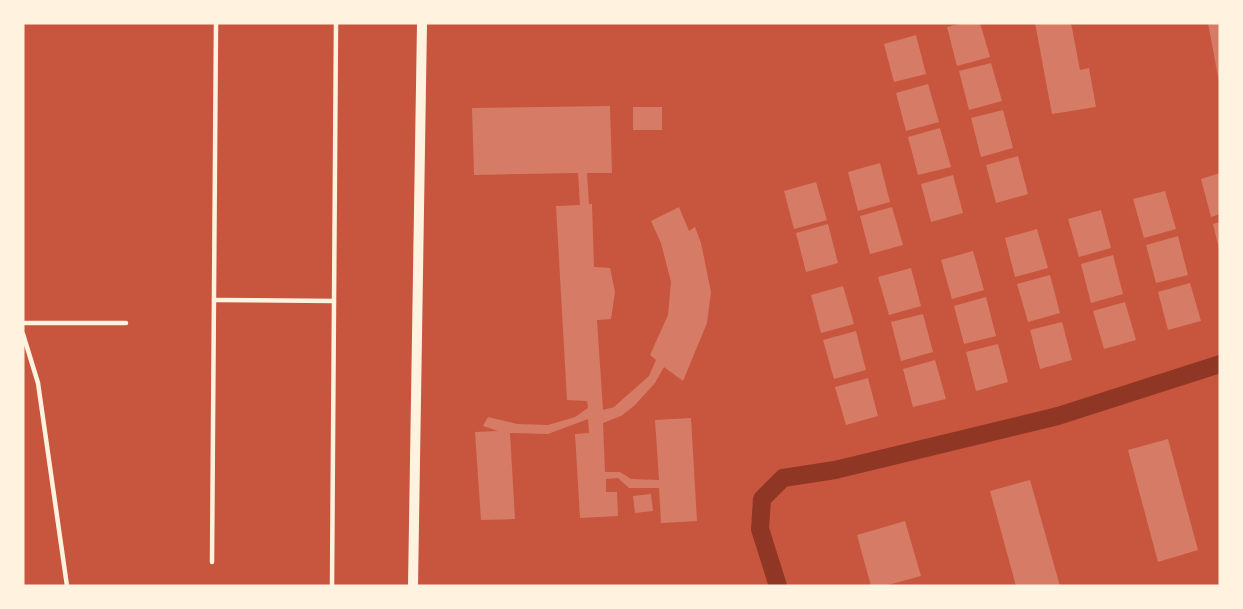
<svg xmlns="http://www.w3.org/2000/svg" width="1243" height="609" font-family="'Titillium Web',sans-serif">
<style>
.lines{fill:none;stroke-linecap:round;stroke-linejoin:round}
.canal{stroke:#8f3625;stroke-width:18}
.building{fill:#d67c66}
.service{stroke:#fff3e0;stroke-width:4.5}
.tertiary{stroke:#fff3e0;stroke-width:10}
</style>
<rect width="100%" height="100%" fill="#c8553d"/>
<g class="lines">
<path class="canal" d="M778,586L760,529L762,499L783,478L835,470L1058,416L1220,364"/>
</g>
<g class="building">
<path d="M964,23H980L990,57L957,66L947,27Z"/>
<path d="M1035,23H1071L1080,70L1089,68L1096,107L1052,114Z"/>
<path d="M1208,23H1220V82H1219Z"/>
<path d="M916,35L926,74L894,82L884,44Z"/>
<path d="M991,63L1002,101L969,110L959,71Z"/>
<path d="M928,84L939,122L906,131L896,93Z"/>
<path d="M610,106L612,173H587L589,204H592L594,267L610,268L615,292L611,319L597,320L603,410L614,407L649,376L656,360L650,355L668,315L671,282L661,243L651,221L679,207L689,231L695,227L701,243L711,292L707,323L683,381L664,367L655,383L634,406L621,416L603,423L605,472H620L631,479L659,480L655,420L691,418L697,521L661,523L659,488H629L618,478L606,479V492H617L618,516L580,518L575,434L589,433L588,419L548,434L510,433L515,519L481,520L475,432L498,431L483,426L488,417L517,424L548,425L575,417L588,408L587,401L567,400L556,206L580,205L578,173L474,175L472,108Z"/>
<rect x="633" y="107" width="29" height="23"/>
<path d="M1003,110L1013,148L981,157L971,118Z"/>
<path d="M940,128L951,167L918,175L908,137Z"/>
<path d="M1018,156L1028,194L996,203L986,165Z"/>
<path d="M880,163L890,202L858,211L848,172Z"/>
<path d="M1220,173V214L1211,217L1201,179Z"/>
<path d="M953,175L963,213L931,222L921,184Z"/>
<path d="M816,182L827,220L794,229L784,191Z"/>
<path d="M1165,191L1176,229L1144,238L1133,199Z"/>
<path d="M892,207L903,245L870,254L860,216Z"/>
<path d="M1101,210L1111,248L1079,257L1068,219Z"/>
<path d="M1220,222V249H1219L1213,224Z"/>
<path d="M828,224L838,263L806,272L796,233Z"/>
<path d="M1037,229L1048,268L1015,277L1005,238Z"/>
<path d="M1178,236L1188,275L1156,283L1146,245Z"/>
<path d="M973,251L984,290L952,299L941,260Z"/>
<path d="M1113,255L1123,294L1091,303L1081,264Z"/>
<path d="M911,268L921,306L889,315L878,277Z"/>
<path d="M1050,275L1060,313L1028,322L1017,284Z"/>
<path d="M1190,283L1201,321L1168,330L1158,292Z"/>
<path d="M843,286L854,324L821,333L811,295Z"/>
<path d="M986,297L996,336L964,344L954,306Z"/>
<path d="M1125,302L1136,340L1104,349L1093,311Z"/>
<path d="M923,314L933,352L901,361L891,322Z"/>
<path d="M1062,322L1072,360L1040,369L1030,330Z"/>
<path d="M856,331L866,370L834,379L823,340Z"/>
<path d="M998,344L1008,382L976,391L966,352Z"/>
<path d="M935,360L946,399L913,407L903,369Z"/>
<path d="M868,378L878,416L846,425L835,387Z"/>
<path d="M1168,439L1198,550L1158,562L1128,450Z"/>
<path d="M1030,480L1060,586H1016L990,491Z"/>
<path d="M651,494L653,511L635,513L633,496Z"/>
<path d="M905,521L921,576L884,586H871L857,535Z"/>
</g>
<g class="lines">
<g class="service">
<path d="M214,300L334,301"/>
<path d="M23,323H126"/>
<path d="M23,334L38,383L67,586"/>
<path d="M212,562L216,23"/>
<path d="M332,586L336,23"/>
</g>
<path class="tertiary" d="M413,586L422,23"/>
</g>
<rect width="1243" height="609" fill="none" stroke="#fff3e0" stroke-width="49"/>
</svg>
